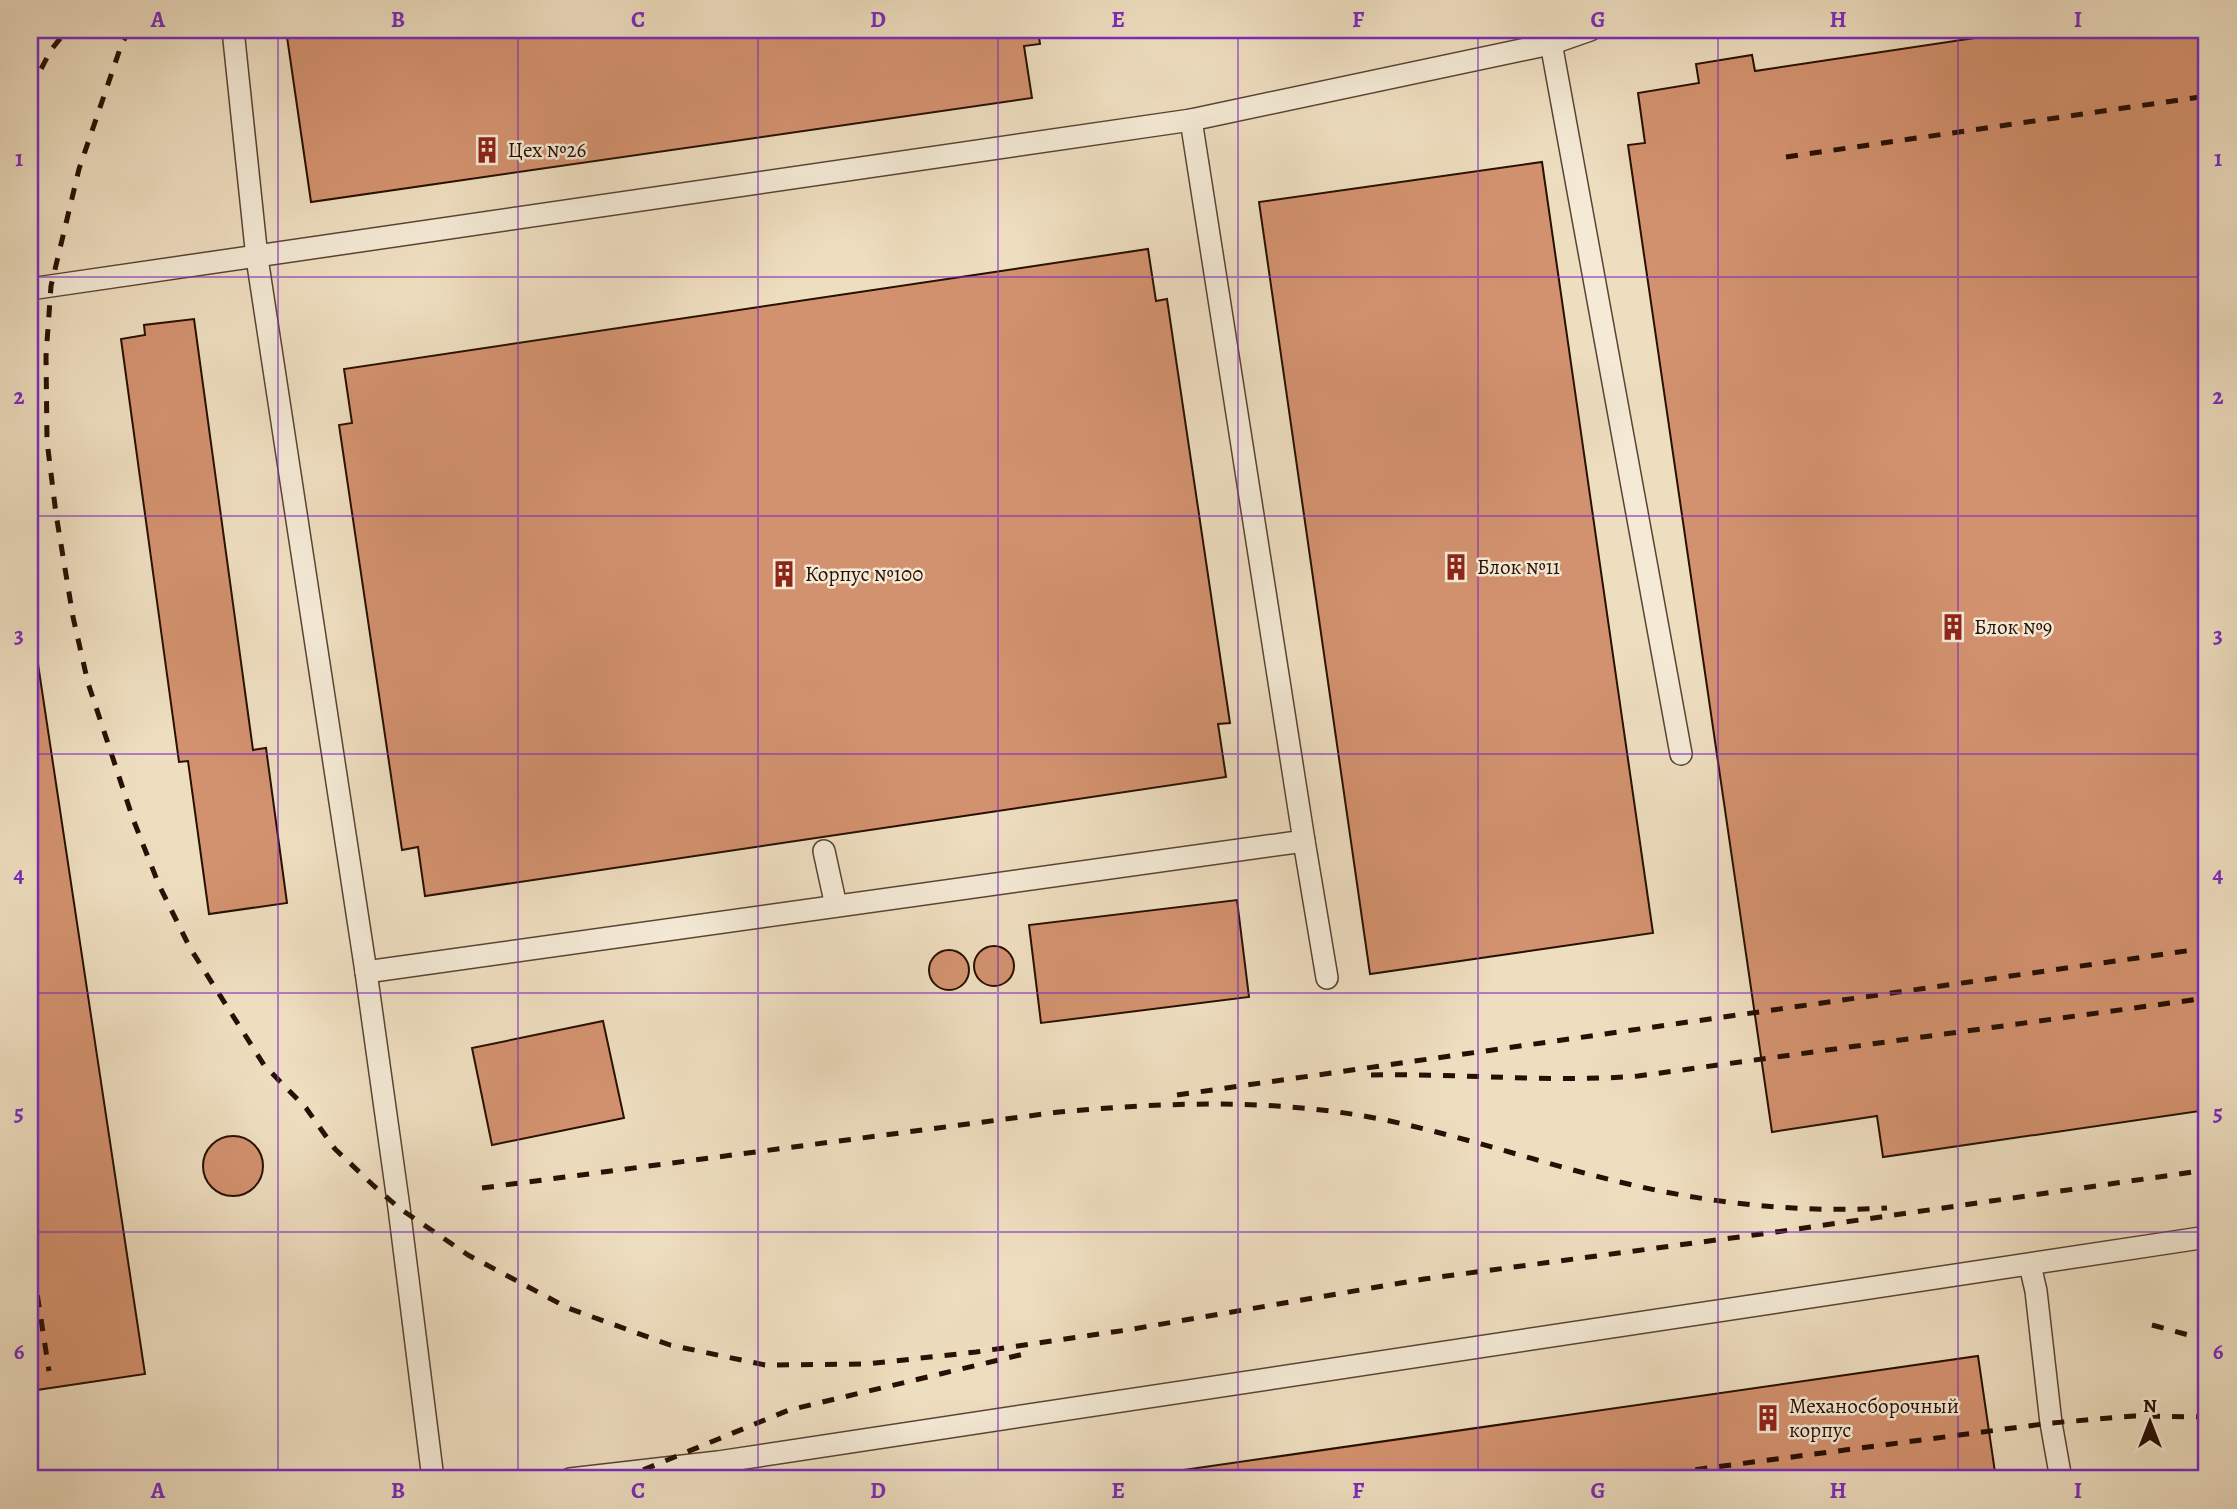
<svg xmlns="http://www.w3.org/2000/svg" width="2237" height="1509" font-family="Alegreya,serif">
<style>
.building{fill:#d3926f;stroke:#280f03;stroke-width:2}
.lines{fill:none;stroke-linecap:round;stroke-linejoin:round}
.service-casing{stroke:#5a4332;stroke-width:24}
.service{stroke:#f4ead6;stroke-width:21}
.rail{stroke:#280f03;stroke-width:5;stroke-dasharray:12 12;stroke-linecap:butt}
.grid{fill:none;stroke:#7b2cbf;stroke-width:2;stroke-opacity:0.55}
.labels{text-anchor:middle;dominant-baseline:central;stroke-width:5;stroke-linejoin:round;paint-order:stroke}
.poi-label{font-size:21px;fill:#280f03;stroke:#f4ead6;text-anchor:start}
.neatline{fill:none;stroke:#7b2cbf;stroke-width:2.5}
.grid-label{font-size:23px;text-anchor:middle;font-weight:bold;fill:#7b2cbf}
</style>
<rect width="100%" height="100%" fill="#eedec0"/>
<filter id="stains"><feTurbulence type="fractalNoise" baseFrequency=".00286" numOctaves="4"/><feColorMatrix values="0 0 0 0 .2 0 0 0 0 .09 0 0 0 0 .02 0 0 0 .5 -.17"/></filter>
<radialGradient id="worn" r=".72"><stop offset=".6" stop-color="#630" stop-opacity="0"/><stop offset="1" stop-color="#630" stop-opacity=".3"/></radialGradient>
<g class="building">
<path d="M286,30H1038L1040,44L1024,46L1032,98L311,202Z"/>
<path d="M2028,30H2207V1110L1883,1157L1877,1116L1772,1132L1628,145L1645,143L1638,93L1699,83L1696,64L1752,55L1755,71Z"/>
<path d="M1542,162L1653,933L1370,974L1259,202Z"/>
<path d="M1148,249L1156,301L1167,299L1230,723L1218,724L1226,777L425,896L418,847L402,850L339,425L352,423L344,369Z"/>
<path d="M194,319L253,750L266,748L287,903L209,914L188,761L179,762L121,339L145,335L144,325Z"/>
<path d="M30,611L145,1374L30,1391Z"/>
<path d="M1237,900L1249,997L1041,1023L1029,925Z"/>
<circle cx="994" cy="966" r="20"/>
<circle cx="949" cy="970" r="20"/>
<path d="M603,1021L624,1118L492,1145L472,1048Z"/>
<circle cx="233" cy="1166" r="30"/>
<path d="M1978,1356L1996,1479H1121Z"/>
</g>
<g class="lines">
<defs>
<g id="service">
<path d="M233,30L257,258L366,972L399,1208L433,1479"/>
<path d="M1549,32L1681,754"/>
<path d="M30,289L1191,120L1550,44L1590,30"/>
<path d="M1304,841L1327,978"/>
<path d="M824,851L836,906"/>
<path d="M366,972L1304,841L1191,120"/>
<path d="M2030,1265L2036,1291L2051,1423L2061,1479"/>
<path d="M570,1479L718,1462L2207,1237"/>
</g>
</defs>
<use href="#service" class="service-casing"/>
<use href="#service" class="service"/>
<g class="rail">
<path d="M130,30L122,43L79,169L51,286L46,356L47,441L56,514L73,617L88,683L133,819L159,885L190,948L264,1065L306,1108L335,1149L374,1186L399,1208L468,1255L568,1308L670,1345L765,1365L867,1364L976,1352L1127,1330L1424,1279L1769,1233L2207,1170"/>
<path d="M30,90L51,50L67,30"/>
<path d="M1786,157L2207,96"/>
<path d="M1371,1075C1461,1073 1549,1083 1638,1076L2207,998"/>
<path d="M1177,1095L2207,948"/>
<path d="M482,1188L1059,1112C1170,1102 1280,1098 1390,1121C1488,1142 1583,1178 1682,1195C1749,1207 1820,1212 1887,1208"/>
<path d="M30,1248L49,1371"/>
<path d="M2152,1325L2207,1340"/>
<path d="M621,1479L789,1410L1024,1354"/>
<path d="M1624,1479L2051,1423L2134,1416L2207,1417"/>
</g>
</g>
<path class="grid" d="M278,30V1479M518,30V1479M758,30V1479M998,30V1479M1238,30V1479M1478,30V1479M1718,30V1479M1958,30V1479M30,277H2207M30,516H2207M30,754H2207M30,993H2207M30,1232H2207"/>
<defs>
<symbol id="building-bare" viewBox="-9 -9 18 18"><path d="M-4-6H4V6H1V3H-1V6H-4ZM-2.5-4.3h1.7v1.8h-1.7ZM.8-4.3h1.7v1.8H.8ZM-2.5-1h1.7V.8h-1.7ZM.8-1h1.7V.8H.8Z" fill="#8f2418" stroke="#f4ead6" stroke-width="2.5" paint-order="stroke"/></symbol>
</defs>
<g fill-rule="evenodd">
<use href="#building-bare" x="468" y="131" width="38" height="38"/>
<use href="#building-bare" x="1437" y="548" width="38" height="38"/>
<use href="#building-bare" x="765" y="555" width="38" height="38"/>
<use href="#building-bare" x="1934" y="608" width="38" height="38"/>
<use href="#building-bare" x="1749" y="1399" width="38" height="38"/>
</g>
<g class="labels">
<g class="poi-label">
<text x="508" y="150">Цех №26</text>
<text x="1477" y="567">Блок №11</text>
<text x="805" y="574">Корпус №100</text>
<text x="1974" y="627">Блок №9</text>
<text x="1789" y="1406">Механосборочный<tspan x="1789" dy="24">корпус</tspan></text>
</g>
</g>
<rect width="2237" height="1509" fill="none" stroke="#eedec0" stroke-width="77"/>
<g transform="translate(2150 1422)" stroke="#f4ead6" stroke-width="5" paint-order="stroke">
<path d="M0-5L12 26L0 18L-12 26Z" fill="#280f03"/>
<text y="-10" font-size="19" font-weight="bold" text-anchor="middle" fill="#280f03">N</text>
</g>
<rect x="38" y="38" width="2160" height="1432" class="neatline"/>
<g class="grid-label">
<text x="158" y="27">A</text>
<text x="398" y="27">B</text>
<text x="638" y="27">C</text>
<text x="878" y="27">D</text>
<text x="1118" y="27">E</text>
<text x="1358" y="27">F</text>
<text x="1598" y="27">G</text>
<text x="1838" y="27">H</text>
<text x="2078" y="27">I</text>
<text x="19" y="166">1</text>
<text x="2218" y="166">1</text>
<text x="19" y="404">2</text>
<text x="2218" y="404">2</text>
<text x="19" y="643">3</text>
<text x="2218" y="643">3</text>
<text x="19" y="882">4</text>
<text x="2218" y="882">4</text>
<text x="19" y="1120">5</text>
<text x="2218" y="1120">5</text>
<text x="19" y="1359">6</text>
<text x="2218" y="1359">6</text>
<text x="158" y="1498">A</text>
<text x="398" y="1498">B</text>
<text x="638" y="1498">C</text>
<text x="878" y="1498">D</text>
<text x="1118" y="1498">E</text>
<text x="1358" y="1498">F</text>
<text x="1598" y="1498">G</text>
<text x="1838" y="1498">H</text>
<text x="2078" y="1498">I</text>
</g>
<rect width="100%" height="100%" filter="url(#stains)"/>
<rect width="100%" height="100%" fill="url(#worn)"/>
</svg>
